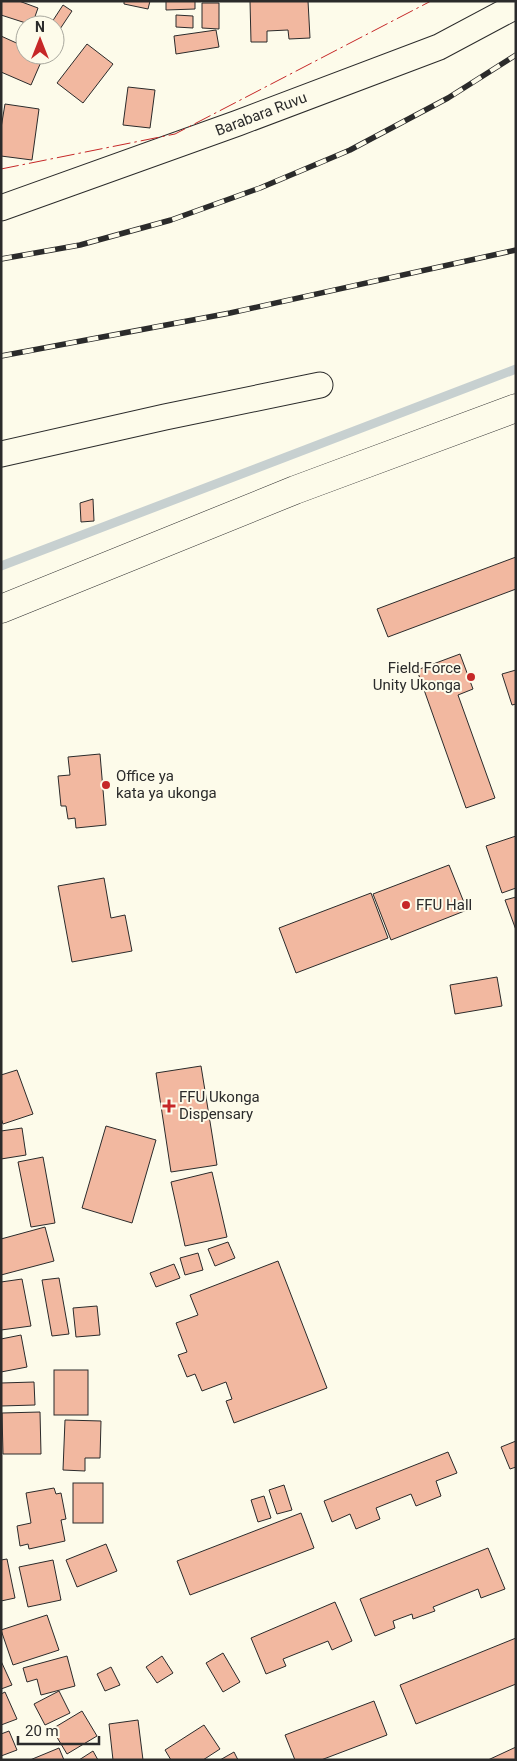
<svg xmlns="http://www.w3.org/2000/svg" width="517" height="1761" font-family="Roboto,sans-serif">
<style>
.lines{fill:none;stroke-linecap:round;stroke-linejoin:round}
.stream{stroke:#c7d0d0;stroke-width:9}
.building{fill:#f2b8a0;stroke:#2b2b2b}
.street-casing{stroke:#2b2b2b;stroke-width:27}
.primary-casing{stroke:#2b2b2b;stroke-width:29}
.street{stroke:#fdfbea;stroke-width:25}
.primary{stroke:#fdfbea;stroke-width:28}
.rail-casing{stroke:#2b2b2b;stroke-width:5.5}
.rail{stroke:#fdfbea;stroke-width:4;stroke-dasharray:11;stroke-linecap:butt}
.power{stroke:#c62828;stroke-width:1;stroke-dasharray:18 4 2.5 4;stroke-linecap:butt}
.poi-dot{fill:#c62828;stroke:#fdfbea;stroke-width:2}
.labels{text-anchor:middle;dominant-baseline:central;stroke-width:4;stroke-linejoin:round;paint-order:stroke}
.street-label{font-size:15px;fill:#2b2b2b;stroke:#fdfbea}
.poi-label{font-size:15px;fill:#2b2b2b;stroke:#fdfbea;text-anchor:start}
</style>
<rect width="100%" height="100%" fill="#fdfbea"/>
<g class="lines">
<path class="stream" d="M1,566L516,369"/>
</g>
<g class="building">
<path d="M1,1H19L38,8L32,25L1,15Z"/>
<path d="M124,1H150L148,9L124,4Z"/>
<path d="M166,1H195V9L166,10Z"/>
<path d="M250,1H308L310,38L289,39L288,30L267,31V42H251Z"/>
<path d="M202,3H219V29L202,28Z"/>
<path d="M63,5L72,11L58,32L55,31V25H50Z"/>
<path d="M176,15L193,16V28L176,27Z"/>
<path d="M216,30L219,47L176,54L174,36Z"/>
<path d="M1,36L23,46L25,41V55H44L31,85L1,72Z"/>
<path d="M87,44L113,64L83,103L57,83Z"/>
<path d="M128,87L155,90L150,128L123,125Z"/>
<path d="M5,104L39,109L32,160L1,156V128Z"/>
<path d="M93,499L94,521L81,522L80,503Z"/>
<path d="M516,557V589L388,637L377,609Z"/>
<path d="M460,654L473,689L458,695L495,798L466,808L417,670Z"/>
<path d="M516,670V704L512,705L502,674Z"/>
<path d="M100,754L106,825L76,828L75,818L68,819L66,806H61L58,776L70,775L68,757Z"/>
<path d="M516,836V888L502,893L486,846Z"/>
<path d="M449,865L467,910L391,940L373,894Z"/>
<path d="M104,878L111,918L125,915L132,951L72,962L58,886Z"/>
<path d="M371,893L388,938L296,973L279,928Z"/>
<path d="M516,897V930L505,900Z"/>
<path d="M497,977L502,1006L455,1014L450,985Z"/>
<path d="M201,1066L217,1165L171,1172L156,1073Z"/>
<path d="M17,1070L33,1114L3,1124L1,1118V1075Z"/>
<path d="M106,1126L156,1140L132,1223L82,1208Z"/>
<path d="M22,1128L26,1155L1,1159V1131Z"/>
<path d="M43,1157L55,1223L31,1227L18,1162Z"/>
<path d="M212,1172L227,1237L185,1246L171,1182Z"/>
<path d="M45,1227L54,1261L1,1275V1239Z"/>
<path d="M228,1242L235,1258L215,1266L208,1249Z"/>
<path d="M198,1253L203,1270L185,1275L180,1258Z"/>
<path d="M278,1261L327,1388L234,1423L226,1401L232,1399L226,1382L202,1391L195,1374L187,1377L178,1355L187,1352L176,1323L198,1315L190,1295Z"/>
<path d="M174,1264L180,1278L156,1287L150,1273Z"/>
<path d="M59,1278L69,1334L52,1336L42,1280Z"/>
<path d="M22,1279L31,1326L1,1330V1282Z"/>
<path d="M97,1306L100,1335L76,1337L73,1308Z"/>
<path d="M21,1335L27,1367L1,1372V1339Z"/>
<rect x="54" y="1370" width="34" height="45"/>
<path d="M34,1382L35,1405L1,1406V1383Z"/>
<path d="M40,1412L41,1454H3L2,1413Z"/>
<path d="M65,1420L101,1421L100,1458H85V1471L63,1470Z"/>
<path d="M516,1441V1467L510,1469L501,1447Z"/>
<path d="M448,1452L457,1473L436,1481L441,1496L416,1506L411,1494L376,1508L380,1519L356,1529L350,1514L332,1522L324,1501Z"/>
<rect x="73" y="1483" width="30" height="40"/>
<path d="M284,1485L292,1510L277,1514L269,1490Z"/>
<path d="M54,1488L56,1494L61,1493L66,1519L61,1520L65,1541L29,1549L28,1544L20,1546L17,1526L31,1523L26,1493Z"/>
<path d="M264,1496L271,1518L258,1522L251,1500Z"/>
<path d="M301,1513L314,1548L190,1595L177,1561Z"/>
<path d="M106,1544L117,1571L77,1587L66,1560Z"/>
<path d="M488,1548L505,1589L481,1598L478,1589L433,1607L435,1611L413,1619L412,1614L393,1621L395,1628L375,1636L360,1599Z"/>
<path d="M7,1559L15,1598L1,1601V1560Z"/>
<path d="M53,1560L61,1600L28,1607L19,1567Z"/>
<path d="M335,1602L352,1641L332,1650L328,1641L283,1659L286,1666L266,1674L251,1638Z"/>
<path d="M47,1615L59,1650L13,1665L1,1630Z"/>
<path d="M516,1638V1684L416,1724L400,1685Z"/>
<path d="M223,1653L240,1682L223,1692L206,1663Z"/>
<path d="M67,1656L75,1686L41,1695L37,1679L27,1682L23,1668Z"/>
<path d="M162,1656L173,1673L157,1683L146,1667Z"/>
<path d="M1,1661L12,1685L1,1689Z"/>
<path d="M111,1667L120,1685L105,1691L97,1674Z"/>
<path d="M59,1691L70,1713L45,1725L34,1704Z"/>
<path d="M5,1692L17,1719L1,1725V1694Z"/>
<path d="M374,1701L387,1735L321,1760H295L285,1735Z"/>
<path d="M82,1711L97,1736L67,1754L52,1729Z"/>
<path d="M138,1720L143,1760H113L109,1724Z"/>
<path d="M204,1725L220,1749L203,1760H171L165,1750Z"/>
<path d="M9,1731L17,1750L1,1756V1734Z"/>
<path d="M516,1747V1760H488Z"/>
<path d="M59,1748L64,1760H30Z"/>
<path d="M93,1751L98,1760H79Z"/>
<path d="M234,1752L238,1760H220Z"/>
</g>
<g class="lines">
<defs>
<g id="street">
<path d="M1,208L238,123L439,47L516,6"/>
<path d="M1,454L165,417L320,385"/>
</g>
<path id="primary" d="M1,609L295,490L516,408"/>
</defs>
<use href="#street" class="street-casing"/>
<use href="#primary" class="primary-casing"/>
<use href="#street" class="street"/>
<use href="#primary" class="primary"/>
<defs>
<g id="rail">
<path d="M1,259L80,245L171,220L260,188L350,150L448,98L516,55"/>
<path d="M1,356L230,313L516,250"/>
</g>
</defs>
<use href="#rail" class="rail-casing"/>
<use href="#rail" class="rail"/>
<path class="power" d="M1,169L175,134L431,1"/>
</g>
<g class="poi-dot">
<circle cx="471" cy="677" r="5"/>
<circle cx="106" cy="785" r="5"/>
<circle cx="406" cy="905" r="5"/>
<path d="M166.5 1098.5h5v5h5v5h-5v5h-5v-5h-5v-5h5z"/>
</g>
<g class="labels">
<g class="street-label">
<text transform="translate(261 114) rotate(-21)">Barabara Ruvu</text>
</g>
<g class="poi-label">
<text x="461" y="668" text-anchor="end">Field Force<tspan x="461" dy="17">Unity Ukonga</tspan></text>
<text x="116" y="776">Office ya<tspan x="116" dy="17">kata ya ukonga</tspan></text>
<text x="416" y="905">FFU Hall</text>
<text x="179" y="1097">FFU Ukonga<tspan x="179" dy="17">Dispensary</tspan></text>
</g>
</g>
<rect width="517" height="1761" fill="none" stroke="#2b2b2b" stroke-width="5"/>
<g transform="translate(40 40)"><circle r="24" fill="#fdfbea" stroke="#a9a89e"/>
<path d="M0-4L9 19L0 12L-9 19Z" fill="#c62828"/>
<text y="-8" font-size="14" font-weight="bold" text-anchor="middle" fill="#2b2b2b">N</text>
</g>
<path d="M18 1736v8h81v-8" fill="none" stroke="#2b2b2b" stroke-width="2.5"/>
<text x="25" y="1736" font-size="15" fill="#2b2b2b" stroke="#fdfbea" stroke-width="4" paint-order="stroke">20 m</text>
</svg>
